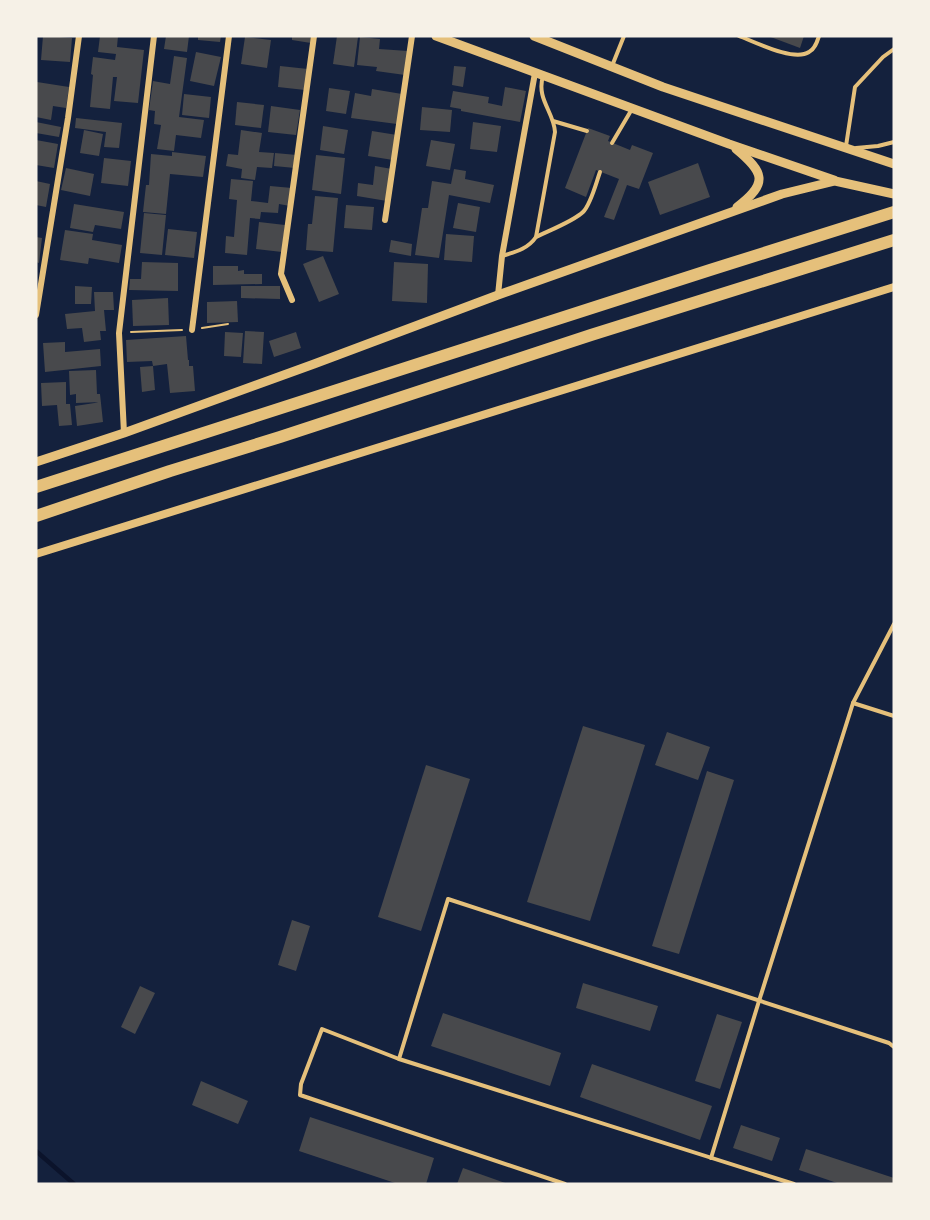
<svg xmlns="http://www.w3.org/2000/svg" width="930" height="1220" font-family="Arial,sans-serif">
<style>
.lines{fill:none;stroke-linecap:round;stroke-linejoin:round}
.stream{stroke:#0b132b;stroke-width:4.5}
.building{fill:#48494c}
.path{stroke:#e5c07b;stroke-width:2}
.service{stroke:#e5c07b;stroke-width:4}
.minor{stroke:#e5c07b;stroke-width:6}
.tertiary{stroke:#e5c07b;stroke-width:8}
.secondary{stroke:#e5c07b;stroke-width:9}
.motorway{stroke:#e5c07b;stroke-width:12}
</style>
<rect width="100%" height="100%" fill="#14213d"/>
<g class="lines">
<path class="stream" d="M36,1151L74,1184"/>
</g>
<g class="building">
<path d="M43,36H60V37L72,38L70,62L41,60Z"/>
<path d="M100,36H118L117,47L144,50L138,103L114,101L117,77H113L110,109L90,107L93,75L91,74L93,57L115,60L116,54L98,52Z"/>
<path d="M166,36H189L187,52L164,49Z"/>
<path d="M198,36H221L220,42L198,40Z"/>
<path d="M292,36H312L311,43L292,40Z"/>
<path d="M337,36L358,37L354,67L333,64Z"/>
<path d="M768,36H804L800,48Z"/>
<path d="M245,37L271,40L267,68L241,64Z"/>
<path d="M360,37L380,39L379,49L408,51L405,75L376,71L377,67L357,65Z"/>
<path d="M196,52L221,57L214,86L190,81Z"/>
<path d="M174,56L187,58L179,117L204,120L201,138L176,135L174,151L157,149L161,125L154,124L155,111L149,110L153,81L170,84Z"/>
<path d="M280,66L308,69L305,90L278,87Z"/>
<path d="M454,66L466,67L463,87L452,85Z"/>
<path d="M37,82L69,87L66,108L53,106L51,120L36,117Z"/>
<path d="M505,87L526,91L520,122L461,111V109L450,107L453,91L489,97L488,103L502,106Z"/>
<path d="M329,88L350,91L346,114L326,111Z"/>
<path d="M372,89L402,94L397,124L351,118L355,93L371,96Z"/>
<path d="M184,94L211,97L209,118L182,115Z"/>
<path d="M237,102L264,105L261,128L235,125Z"/>
<path d="M271,106L300,110L296,135L268,132Z"/>
<path d="M422,107L452,110L450,132L420,130Z"/>
<path d="M76,118L122,123L119,148L104,147L106,132L75,128Z"/>
<path d="M36,122L61,127L59,137L36,133Z"/>
<path d="M473,122L501,126L497,152L470,149Z"/>
<path d="M323,126L348,130L344,154L320,150Z"/>
<path d="M588,128L610,136L608,141L630,150L632,145L653,153L639,189L627,185L614,220L604,217L619,179L596,170L586,197L565,188Z"/>
<path d="M84,130L103,134L99,156L80,153Z"/>
<path d="M241,130L262,133L259,152L274,153L272,168L257,167L255,180L241,178L242,169L226,166L228,154L238,155Z"/>
<path d="M372,131L397,135L393,160L368,156Z"/>
<path d="M36,140L58,144L54,168L36,165Z"/>
<path d="M431,140L455,144L450,170L426,166Z"/>
<path d="M172,152L206,156L203,177L170,174L166,214L143,212L146,185H149L151,154L172,156Z"/>
<path d="M275,153L297,155L295,168L274,166Z"/>
<path d="M316,155L345,158L341,194L312,190Z"/>
<path d="M104,158L131,161L128,186L101,183Z"/>
<path d="M698,163L710,197L660,215L648,182Z"/>
<path d="M375,166L392,169L387,201L357,196L358,183L373,185Z"/>
<path d="M66,168L94,174L90,196L61,190Z"/>
<path d="M454,169L466,171L465,179L494,185L490,203L449,195L439,258L415,255L422,208H428L432,181L451,184Z"/>
<path d="M231,179L253,181L251,201L268,203L270,186L292,188L290,206L279,204L278,213L261,212L260,219L250,218L247,255L225,253L226,236L234,237L237,200L229,199Z"/>
<path d="M36,181L50,184L46,207L36,205Z"/>
<path d="M315,196L338,198L333,252L306,250L308,224H312Z"/>
<path d="M458,203L480,207L476,232L453,228Z"/>
<path d="M74,204L124,212L121,229L95,225L93,232L70,228Z"/>
<path d="M346,205L374,207L372,230L344,228Z"/>
<path d="M144,213L166,215L162,255L140,253Z"/>
<path d="M259,222L285,225L282,252L256,249Z"/>
<path d="M168,229L197,232L194,258L165,255Z"/>
<path d="M65,230L93,234L92,240L122,245L119,263L89,258L88,264L60,260Z"/>
<path d="M446,234L474,236L472,262L444,260Z"/>
<path d="M36,237L42,238L39,263L36,262Z"/>
<path d="M391,240L412,244L411,256L389,252Z"/>
<path d="M323,256L339,294L319,302L303,264Z"/>
<path d="M142,262L178,263V291L129,290L130,279H141Z"/>
<path d="M394,262L428,264L427,303L392,301Z"/>
<path d="M213,266H238V271L244,270V274H262V284L213,285Z"/>
<path d="M75,286L92,287L91,304H75Z"/>
<path d="M241,286H280V299L241,298Z"/>
<path d="M94,292H113L114,310H104L106,331H100L101,340L84,342L82,328L67,329L65,314L95,311Z"/>
<path d="M168,298L169,325L133,326L132,300Z"/>
<path d="M237,301L238,322L207,323V302Z"/>
<path d="M245,331L264,332L262,364L243,363Z"/>
<path d="M225,332L243,333L241,357L224,356Z"/>
<path d="M296,332L301,348L274,357L269,341Z"/>
<path d="M186,336L188,360H189V366H193L195,391L170,393L167,364L153,366L155,390L142,392L140,367L153,366L152,361L127,362L126,340Z"/>
<path d="M65,342V352L100,349L101,366L45,372L43,343Z"/>
<path d="M96,370L97,394H100L103,422L77,426L75,406L101,402L76,403V394L70,395L69,371Z"/>
<path d="M66,382V404H70L72,425L59,426L57,405L42,406L41,383Z"/>
<path d="M583,726L645,745L590,921L527,902Z"/>
<path d="M667,732L710,747L698,780L655,765Z"/>
<path d="M426,765L470,779L421,931L378,917Z"/>
<path d="M707,771L734,780L679,954L652,946Z"/>
<path d="M292,920L310,926L296,971L278,965Z"/>
<path d="M583,983L658,1006L650,1031L576,1008Z"/>
<path d="M140,986L155,993L135,1034L121,1027Z"/>
<path d="M443,1013L561,1053L550,1086L431,1046Z"/>
<path d="M717,1014L742,1022L720,1089L695,1081Z"/>
<path d="M592,1064L712,1106L700,1140L580,1097Z"/>
<path d="M201,1081L248,1101L238,1124L192,1105Z"/>
<path d="M310,1117L434,1158L426,1184H398L299,1151Z"/>
<path d="M741,1125L780,1138L772,1161L733,1148Z"/>
<path d="M806,1149L894,1178V1184H840L799,1170Z"/>
<path d="M463,1168L508,1184H457Z"/>
</g>
<g class="lines">
<g class="path">
<path d="M202,328L228,324"/>
<path d="M131,332L182,330"/>
</g>
<g class="service">
<path d="M739,36C755,42 794,62 809,52C815,49 817,42 819,36"/>
<path d="M612,66L624,36"/>
<path d="M553,121L587,131"/>
<path d="M612,143L632,109"/>
<path d="M846,146L855,87L883,57L894,49"/>
<path d="M856,148L878,146L894,142"/>
<path d="M536,237C548,231 574,221 583,212C591,204 596,183 600,172"/>
<path d="M502,256C515,252 528,249 536,237L555,132C554,112 536,99 543,76"/>
<path d="M853,703L894,716"/>
<path d="M399,1059L322,1029L301,1084L300,1095L565,1184"/>
<path d="M711,1158L759,1001L853,703L894,624"/>
<path d="M794,1184L399,1059L448,899L889,1043L894,1047"/>
</g>
<g class="minor">
<path d="M385,220L412,36"/>
<path d="M498,295L502,256L535,73"/>
<path d="M292,300L281,274L314,36"/>
<path d="M36,315L68,118L79,36"/>
<path d="M192,330L229,36"/>
<path d="M124,433L119,333L154,36"/>
</g>
<path class="tertiary" d="M36,554L894,287"/>
<g class="secondary">
<path d="M436,36L729,144L834,180"/>
<path d="M534,36L663,87L894,164"/>
<path d="M736,149C764,172 769,183 737,207"/>
<path d="M36,462L124,433L314,364L498,295L782,194L835,181L894,194"/>
</g>
<g class="motorway">
<path d="M36,487L710,270L894,212"/>
<path d="M36,516L170,471L280,437L591,335L894,240"/>
</g>
</g>
<rect width="930" height="1220" fill="none" stroke="#f6f1e7" stroke-width="75"/>
</svg>
